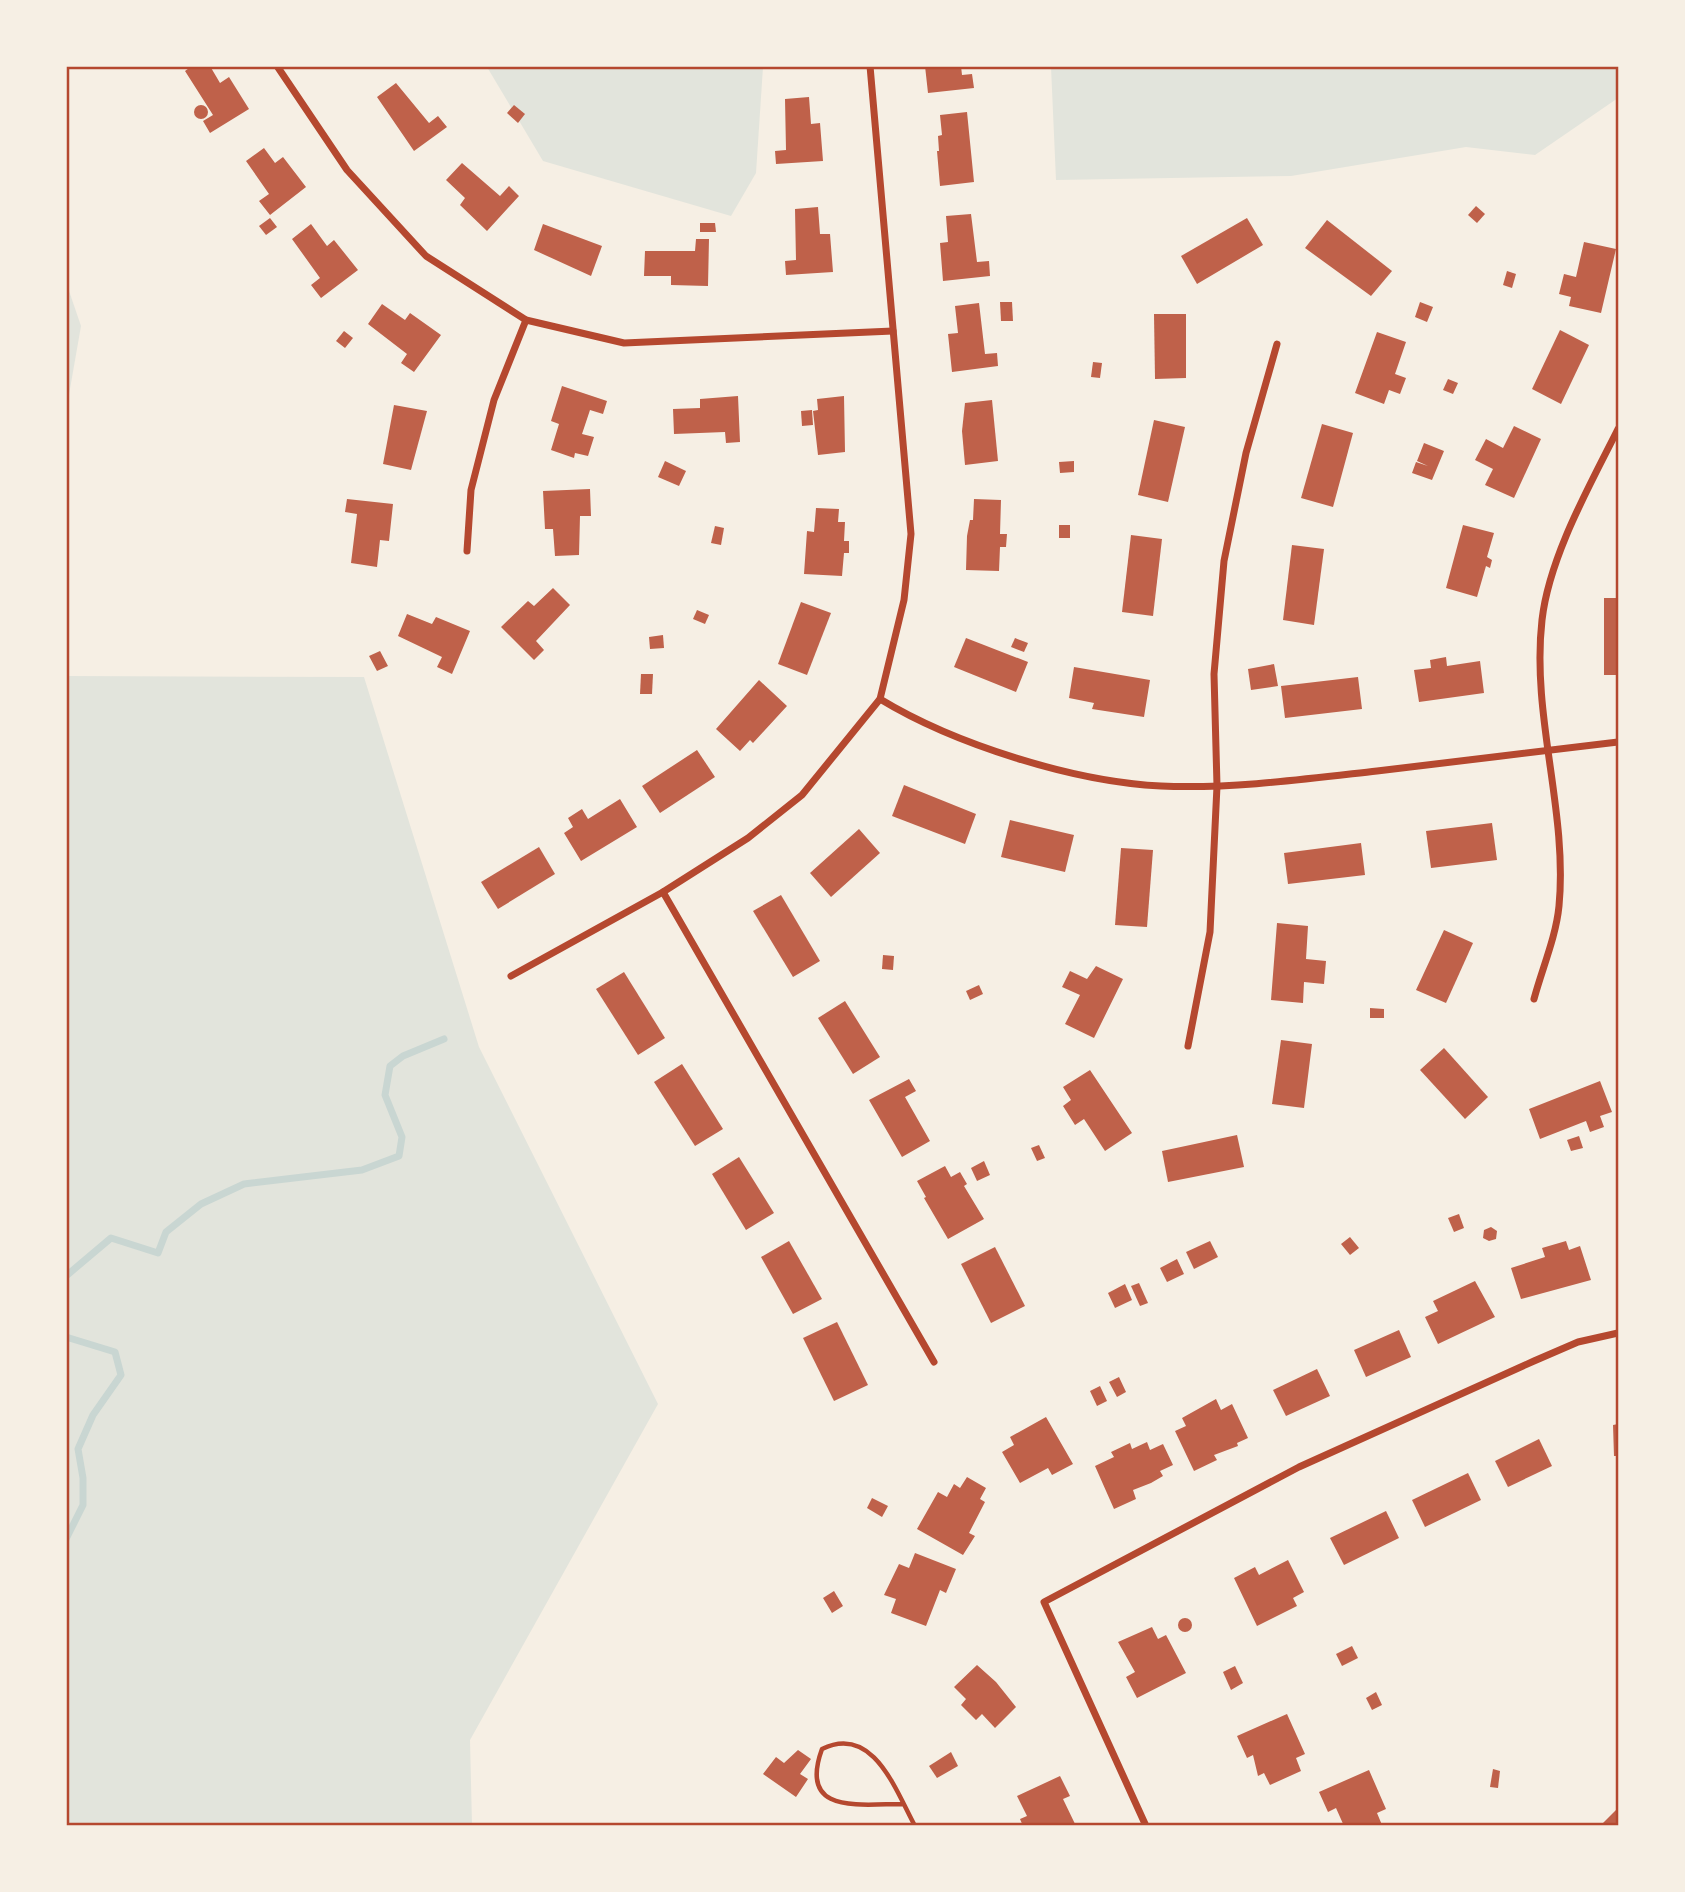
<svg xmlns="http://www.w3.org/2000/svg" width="1685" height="1892" font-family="'PT Sans',sans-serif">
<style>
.green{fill:#e2e4dc}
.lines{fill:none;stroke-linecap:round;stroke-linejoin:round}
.stream{stroke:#c9d6d2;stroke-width:7}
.building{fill:#bf614a}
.service{stroke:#b5482f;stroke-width:4.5}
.minor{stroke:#b5482f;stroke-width:7}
.neatline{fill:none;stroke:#b5482f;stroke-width:2.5}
</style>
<rect width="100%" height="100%" fill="#f6efe4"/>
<g class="green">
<path d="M487,67H763L756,173L731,216L543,161Z"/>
<path d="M1051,67H1618V98L1535,155L1466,147L1291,176L1056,180Z"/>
<path d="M67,285L81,326L67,406Z"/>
<path d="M67,676L364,677L479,1047L658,1404L470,1740L472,1825H67Z"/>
</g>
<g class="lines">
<g class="stream">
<path d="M66,1276L111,1238L158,1253L166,1232L201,1204L244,1184L362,1170L399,1156L402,1137L385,1095L390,1066L403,1056L444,1039"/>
<path d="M66,1337L115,1352L121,1375L93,1415L78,1449L83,1478V1505L66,1539"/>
</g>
</g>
<g class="building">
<path d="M192,66H210L220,83L229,77L249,109L210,133L203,121L213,115L185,71Z"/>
<path d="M925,66H961L962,75L972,74L974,88L928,93Z"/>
<path d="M396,83L429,123L438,116L447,127L414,151L377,97Z"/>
<path d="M809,97L811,124L820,123L823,161L776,164L775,151L786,150L785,99Z"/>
<circle cx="201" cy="112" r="7"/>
<path d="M514,105L525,114L518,123L507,113Z"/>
<path d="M967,112L974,182L940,186L937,151H939L938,136L942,135L940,115Z"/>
<path d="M264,148L275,163L283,157L306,187L270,215L259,201L269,194L246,161Z"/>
<path d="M462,163L500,196L509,186L519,196L487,231L460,205L465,198L446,180Z"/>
<path d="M1476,206L1485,214L1477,223L1468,215Z"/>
<path d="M818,207L820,234H830L833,272L786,275L785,261L796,260L795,209Z"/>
<path d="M971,214L977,262L989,261L990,276L943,281L940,243L948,242L946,216Z"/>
<path d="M270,218L277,227L266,235L259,226Z"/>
<path d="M1247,218L1263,245L1197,284L1181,256Z"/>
<path d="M1327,220L1392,271L1371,296L1305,248Z"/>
<path d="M700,223H715L716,232H700Z"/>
<path d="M311,224L327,246L334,240L358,270L321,298L311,285L320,278L292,239Z"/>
<path d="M543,224L602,246L591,276L534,250Z"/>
<path d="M696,239H709L708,286L671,285V276H644L645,251H695Z"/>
<path d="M1584,242L1616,249L1601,313L1569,306L1571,297L1559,294L1564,274L1576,277Z"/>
<path d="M1507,271L1516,274L1512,288L1503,285Z"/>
<path d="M1000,302H1012L1013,321H1001Z"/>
<path d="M1420,302L1433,307L1427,322L1415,317Z"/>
<path d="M979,303L985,354L997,353L998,366L952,372L948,334L958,333L955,306Z"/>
<path d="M382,304L405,320L410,313L441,335L414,372L401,363L407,354L368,324Z"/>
<path d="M1154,314H1186V378L1155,379Z"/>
<path d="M1560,330L1589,345L1561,404L1532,389Z"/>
<path d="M344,331L353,338L345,348L336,341Z"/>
<path d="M1377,332L1406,342L1395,374L1406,378L1400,394L1389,390L1384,404L1355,393Z"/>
<path d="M1093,362L1102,363L1100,378L1091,377Z"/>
<path d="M1448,379L1458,383L1453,394L1443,390Z"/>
<path d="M562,386L607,401L603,414L590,410L582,434L594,437L588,456L575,453L574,458L551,450L559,424L551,421Z"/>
<path d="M738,396L740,442L726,443L725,432L674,434L673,409L700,408V399Z"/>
<path d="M844,396L845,452L818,455L813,411L818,410L817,399Z"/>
<path d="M992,400L998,461L965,465L962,431L965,403Z"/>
<path d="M394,405L427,411L411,470L383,464Z"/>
<path d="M812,410L813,425L802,426L801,411Z"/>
<path d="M1154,420L1185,427L1168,502L1138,495Z"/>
<path d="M1322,424L1353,433L1333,507L1301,498Z"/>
<path d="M1514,426L1541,439L1514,498L1485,485L1493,469L1475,460L1486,439L1503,448Z"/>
<path d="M1424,443L1444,451L1432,480L1412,473L1416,462L1428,466L1417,461Z"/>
<path d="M665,461L686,471L679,486L658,477Z"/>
<path d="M1074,461V472L1060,473L1059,462Z"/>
<path d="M590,489L591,516H580L579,555L555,556L553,529H545L543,491Z"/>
<path d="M347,499L393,504L389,541L380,540L377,567L351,563L357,514L345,512Z"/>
<path d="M974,499L1001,500L1000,534H1007L1006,547H1000L999,571L966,570L967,536L970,520H973Z"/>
<path d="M816,508L839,509L838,522H845L844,541H849V553H844L842,576L804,574L807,531L814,532Z"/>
<rect x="1059" y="525" width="11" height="13"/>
<path d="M1463,525L1494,533L1487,557L1492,560L1490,568L1486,566L1477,597L1446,588Z"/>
<path d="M715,526L724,528L721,545L711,543Z"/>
<path d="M1131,535L1162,539L1153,616L1122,612Z"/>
<path d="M1292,545L1324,549L1314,625L1283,620Z"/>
<path d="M553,588L570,605L536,641L544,650L534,660L501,627L528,601L534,606Z"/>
<rect x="1604" y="598" width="14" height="77"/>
<path d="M801,602L831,613L807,675L778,664Z"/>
<path d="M697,610L709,615L705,624L693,619Z"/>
<path d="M407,614L432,624L436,617L470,631L452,674L437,667L442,657L398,636Z"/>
<path d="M663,635L664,648L650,649L649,637Z"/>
<path d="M966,638L1028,662L1016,692L954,667Z"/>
<path d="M1015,638L1028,643L1024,652L1011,647Z"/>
<path d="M380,651L388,666L377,671L369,656Z"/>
<path d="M1446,657L1447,666L1480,661L1484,693L1419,702L1414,670L1431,668L1430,660Z"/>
<path d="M1274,664L1278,686L1251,690L1248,669Z"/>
<path d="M1074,667L1150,680L1144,717L1092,709L1094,703L1069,698Z"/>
<path d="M641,674H653L652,694H640Z"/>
<path d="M1358,677L1362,709L1285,718L1281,686Z"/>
<path d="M759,680L787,706L753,743L750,740L740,751L716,729Z"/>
<path d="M697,750L715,777L660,813L642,786Z"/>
<path d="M904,785L976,814L965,844L892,816Z"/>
<path d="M620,799L637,827L581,861L564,833L573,827L568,818L582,809L588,819Z"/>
<path d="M1010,820L1074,835L1065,872L1001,857Z"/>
<path d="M1492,823L1497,860L1431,868L1426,831Z"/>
<path d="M859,829L880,853L831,897L810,873Z"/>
<path d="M1361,843L1365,875L1288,884L1284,853Z"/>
<path d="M539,847L555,874L498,909L481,882Z"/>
<path d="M1121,848L1153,850L1147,927L1115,925Z"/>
<path d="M781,895L820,961L793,977L753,911Z"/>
<path d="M1277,923L1308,926L1306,959L1326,961L1324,984L1304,982L1303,1003L1271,1000Z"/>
<path d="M1444,930L1473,943L1446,1003L1416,990Z"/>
<path d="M883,955L894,956L893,970L882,969Z"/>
<path d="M1096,966L1123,979L1094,1038L1065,1024L1080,995L1062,987L1070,971L1087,979Z"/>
<path d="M624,972L665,1038L638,1055L596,989Z"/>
<path d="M979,985L983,994L970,1000L966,991Z"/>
<path d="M845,1001L880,1057L853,1074L818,1018Z"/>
<path d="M1370,1008L1384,1009V1018H1370Z"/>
<path d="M1281,1040L1312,1044L1304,1108L1272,1104Z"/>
<path d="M1444,1048L1488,1097L1465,1119L1420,1070Z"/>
<path d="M682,1064L723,1129L695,1146L654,1082Z"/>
<path d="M1090,1070L1132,1133L1105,1151L1084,1119L1075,1125L1063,1106L1071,1100L1063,1087Z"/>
<path d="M909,1079L916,1091L905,1097L930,1141L902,1157L869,1100Z"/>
<path d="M1600,1081L1612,1112L1600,1116L1604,1127L1590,1132L1586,1121L1540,1139L1529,1109Z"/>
<path d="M1237,1135L1244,1167L1168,1182L1162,1151Z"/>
<path d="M1579,1136L1583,1148L1571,1151L1567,1140Z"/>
<path d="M1039,1145L1045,1158L1037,1161L1031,1148Z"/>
<path d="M739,1157L774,1213L746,1230L712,1174Z"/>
<path d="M984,1161L990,1175L977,1181L971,1168Z"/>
<path d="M945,1166L951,1177L960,1172L967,1184L964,1186L984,1219L948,1239L924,1198L926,1197L917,1181Z"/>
<path d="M1459,1214L1464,1228L1454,1232L1448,1218Z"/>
<path d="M1491,1227L1497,1231L1496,1239L1489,1241L1483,1238L1484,1230Z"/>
<path d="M1350,1237L1359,1248L1350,1255L1341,1244Z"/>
<path d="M789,1241L822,1299L793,1314L761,1257Z"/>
<path d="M1210,1241L1218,1257L1194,1269L1186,1252Z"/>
<path d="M1566,1241L1569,1250L1580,1246L1591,1280L1521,1299L1511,1268L1545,1257L1542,1248Z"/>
<path d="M995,1247L1025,1306L991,1323L961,1264Z"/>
<path d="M1177,1259L1184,1274L1167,1282L1160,1268Z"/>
<path d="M1475,1281L1495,1317L1438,1344L1425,1317L1438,1311L1433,1301Z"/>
<path d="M1139,1283L1148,1303L1140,1306L1131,1286Z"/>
<path d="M1125,1284L1132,1300L1115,1308L1108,1293Z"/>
<path d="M837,1322L868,1385L834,1401L803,1338Z"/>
<path d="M1399,1330L1411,1357L1366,1377L1354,1350Z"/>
<path d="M1317,1369L1330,1396L1286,1416L1273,1390Z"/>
<path d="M1119,1377L1126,1392L1117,1397L1109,1382Z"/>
<path d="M1100,1386L1107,1401L1097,1406L1090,1391Z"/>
<path d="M1216,1399L1221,1410L1232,1404L1248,1438L1237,1443L1238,1446L1214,1455L1217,1460L1194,1471L1175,1431L1186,1426L1182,1418Z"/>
<path d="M1046,1417L1073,1464L1052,1475L1048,1468L1020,1483L1002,1452L1014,1445L1010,1437Z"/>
<path d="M1618,1424V1456H1614L1613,1425Z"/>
<path d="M1539,1439L1552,1466L1508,1487L1495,1461Z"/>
<path d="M1147,1442L1150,1450L1163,1444L1173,1465L1160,1471L1163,1476L1151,1483L1133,1490L1136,1499L1114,1509L1095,1466L1114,1457L1111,1452L1130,1443L1132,1449Z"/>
<path d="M1468,1473L1481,1500L1425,1527L1412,1500Z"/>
<path d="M967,1477L986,1488L980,1499L985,1502L969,1533L975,1536L963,1555L917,1529L938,1492L947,1497L954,1484L960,1488Z"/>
<path d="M872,1498L888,1506L882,1517L867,1508Z"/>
<path d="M1386,1511L1399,1538L1344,1565L1330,1538Z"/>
<path d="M915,1553L956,1569L946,1593L940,1590L926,1626L891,1613L896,1599L884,1595L899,1564L909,1568Z"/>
<path d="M1288,1560L1304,1592L1293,1598L1297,1606L1257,1626L1234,1578L1255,1567L1259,1575Z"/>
<path d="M834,1591L843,1606L832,1613L823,1598Z"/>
<circle cx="1185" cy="1625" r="7"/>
<path d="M1152,1627L1158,1639L1166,1635L1186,1673L1137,1698L1126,1677L1135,1672L1118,1642Z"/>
<path d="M1352,1646L1358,1658L1342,1666L1336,1654Z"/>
<path d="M977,1665L996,1682L1016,1707L995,1728L982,1714L976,1720L961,1705L966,1699L954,1687Z"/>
<path d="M1235,1666L1243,1683L1231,1690L1223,1672Z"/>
<path d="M1376,1692L1382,1705L1372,1710L1366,1698Z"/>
<path d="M1287,1714L1305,1754L1296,1758L1301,1771L1270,1785L1264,1773L1258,1776L1253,1755L1247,1758L1237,1736Z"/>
<path d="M798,1750L811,1759L800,1774L808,1779L796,1797L763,1774L776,1757L784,1763Z"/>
<path d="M951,1752L958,1766L937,1778L929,1766Z"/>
<path d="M1493,1769L1500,1771L1498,1788L1490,1787Z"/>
<path d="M1369,1770L1386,1809L1377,1813L1382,1825L1344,1826L1336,1808L1328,1812L1319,1792Z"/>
<path d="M1060,1776L1070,1796L1063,1799L1076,1826H1023L1020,1819L1027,1816L1017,1796Z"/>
<path d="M1618,1808V1826H1600Z"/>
</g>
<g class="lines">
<path class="service" d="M903,1804C859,1804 798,1815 822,1749C873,1724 895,1789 915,1826"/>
<g class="minor">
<path d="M277,66L347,170L426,256L526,320L624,343L893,331"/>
<path d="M467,551L471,490L494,400L526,320"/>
<path d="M880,699C954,744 1074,782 1161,786C1232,789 1306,779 1377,771C1457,761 1538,752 1618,742"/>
<path d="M663,892L934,1362"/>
<path d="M511,976L663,892L748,838L802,795L880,699L904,600L911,534L870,66"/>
<path d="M1534,999C1542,969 1556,937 1559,906C1568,811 1531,716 1542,620C1549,557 1590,485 1618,429"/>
<path d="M1188,1046L1210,932L1217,786L1214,674L1224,561L1246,453L1277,344"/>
<path d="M1146,1826L1044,1602L1299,1467L1534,1361L1578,1342L1618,1333"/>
</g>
</g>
<rect width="1685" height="1892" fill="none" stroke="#f6efe4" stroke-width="136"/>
<rect x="68" y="68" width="1549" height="1756" class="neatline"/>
</svg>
